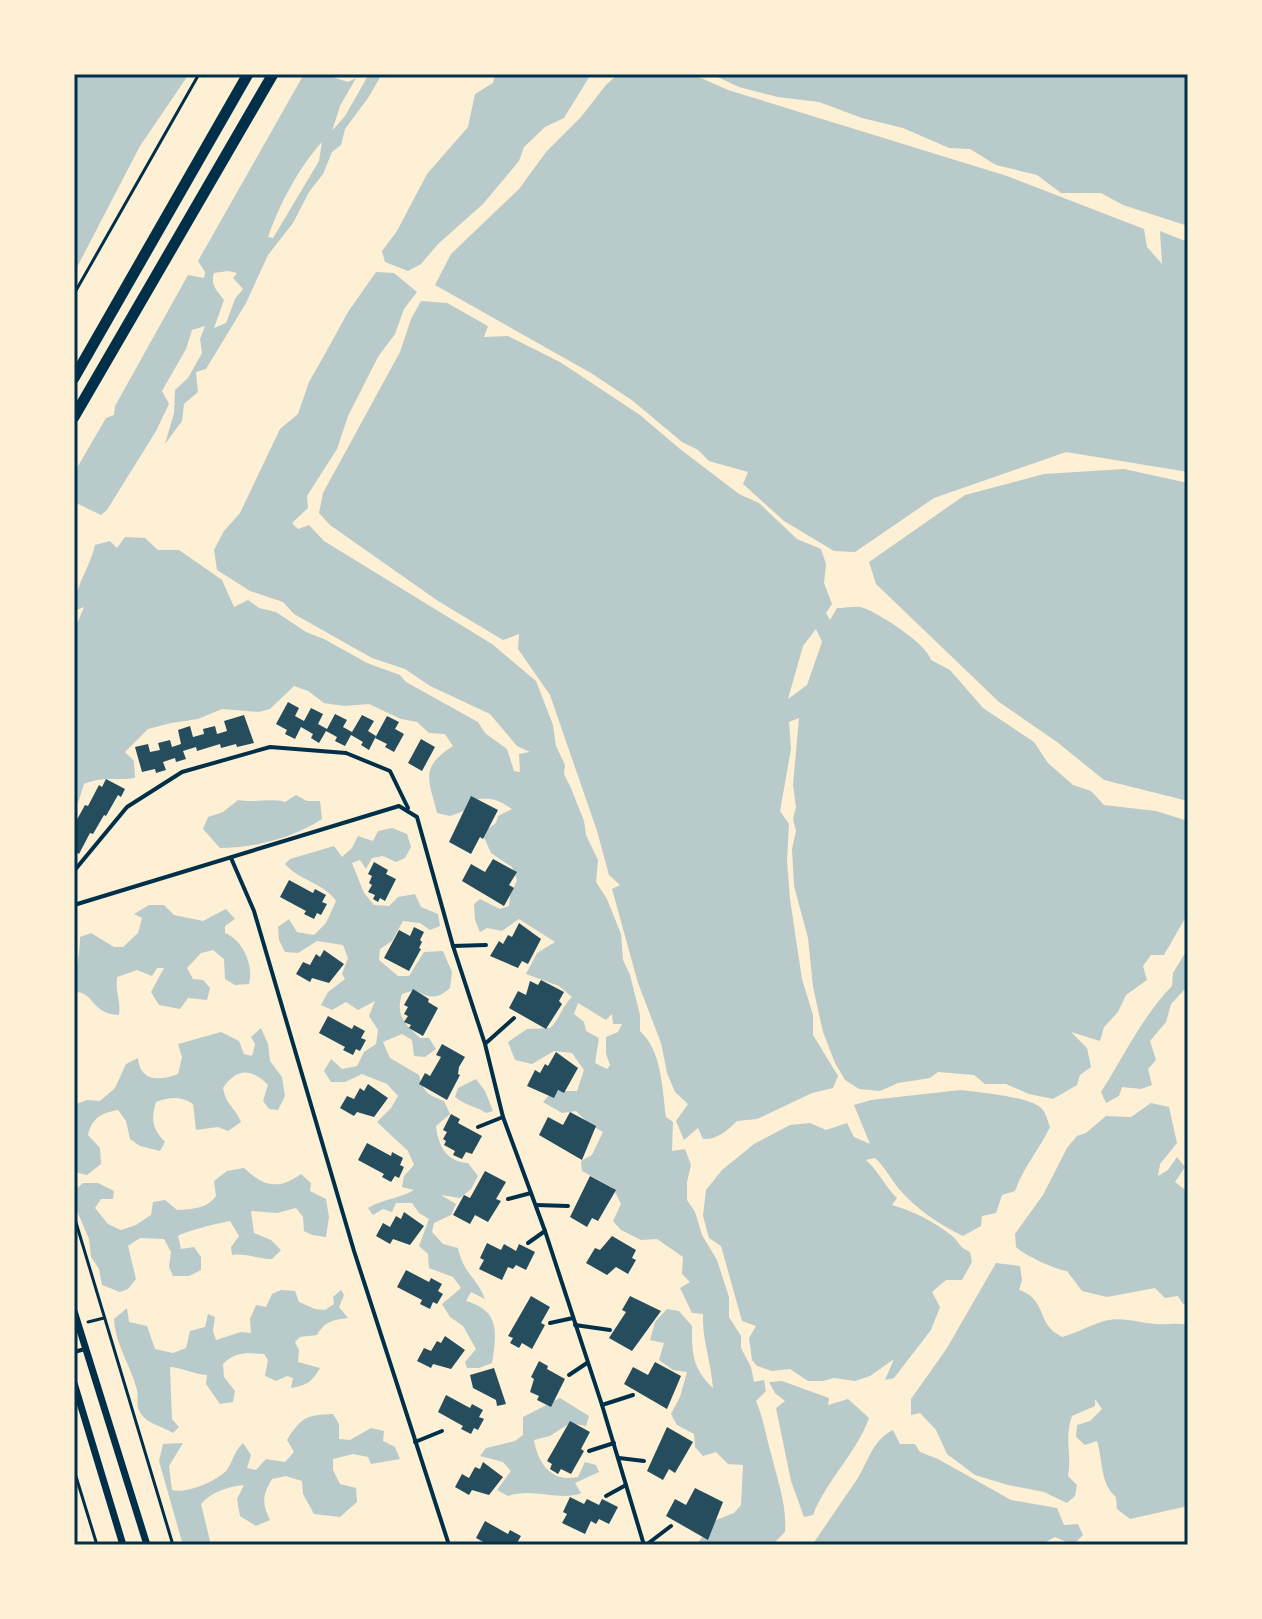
<svg xmlns="http://www.w3.org/2000/svg" width="1262" height="1619" font-family="'Noto Sans',sans-serif">
<style>
.green{fill:#b9caca;fill-rule:evenodd}
.building{fill:#264d5e}
.lines{fill:none;stroke-linecap:round;stroke-linejoin:round}
.path{stroke:#003049;stroke-width:3}
.service{stroke:#003049;stroke-width:4}
.minor{stroke:#003049;stroke-width:7}
.primary{stroke:#003049;stroke-width:11}
.neatline{fill:none;stroke:#003049;stroke-width:3}
</style>
<rect width="100%" height="100%" fill="#fdf0d5"/>
<g class="green">
<path d="M74,74H189L140,146L74,273Z"/>
<path d="M304,74H323L348,82L356,78L340,106L332,131L345,116L369,74H382L368,98L345,129L341,145L332,152L323,174L309,192L293,223L268,255L246,303L206,369L196,372L198,392L184,404L182,421L165,444L174,413L175,390L188,378L202,353L200,339L205,326L192,330L186,349L162,391L169,404L156,431L107,510L101,515L74,502V473L106,418L114,415L115,406L188,275L204,278L205,272L198,261ZM322,142L319,161L273,238L268,237C279,205 299,167 322,142ZM228,271L237,273L233,278L243,289L235,299L226,323L214,328L224,300C217,291 210,285 214,273Z"/>
<path d="M495,74H591L564,118L545,127L524,147L519,161L483,204L438,244L421,264L408,271L385,262L382,251L397,231L427,174L468,127L475,94L493,83Z"/>
<path d="M618,74H692L728,90L1007,176L1144,229L1147,247L1162,264L1160,231L1188,242V472L1066,452L934,498L855,552L834,551L784,521L743,484L748,472L709,461L698,450L682,442L633,401L591,373L435,285L451,254L519,189L546,152L581,117L606,85Z"/>
<path d="M711,74H1188V226L1123,205L1101,193H1061L1037,175L996,165L970,149L949,148L903,128L862,118L819,102L778,97L739,87Z"/>
<path d="M376,272L394,273L417,292L404,309L395,334L378,357L348,416L337,449L307,496L308,508L292,523L298,529L309,525L324,541L492,644L536,681L553,725L556,746L565,765L564,774L571,788L584,821L586,835L598,860L596,882L607,899L621,934L623,960L630,975L640,1015V1031C662,1051 662,1088 666,1117L673,1122L672,1151L685,1149L691,1165L687,1182V1200L695,1212L702,1235L717,1260L729,1297V1317L741,1336V1348L751,1367L754,1382L764,1380L766,1391L756,1401C764,1420 766,1437 772,1457C778,1482 787,1506 785,1532L772,1545H696L716,1520L734,1513L741,1505L743,1465L728,1464L716,1452L703,1456L695,1447L694,1434L677,1425L671,1414L680,1397L687,1372L673,1370L659,1360L664,1343L650,1340L655,1322L667,1309L679,1311L692,1326C692,1353 692,1368 713,1388C711,1362 702,1339 703,1314L692,1313L680,1288L690,1282L682,1274L683,1257L657,1239L641,1240L621,1230L613,1221L621,1204L613,1188L582,1171L581,1161L592,1155L603,1132L589,1124L576,1111L562,1113L543,1102L553,1091H577L584,1070L572,1053L554,1051L532,1064L515,1060L508,1042L527,1029L550,1028C560,1019 562,1006 572,997L559,986L526,974L537,953L555,942L519,919L502,931L487,928L480,932L475,920L474,904L480,899L500,909L509,906L510,896L517,880L512,867L491,853L482,833L496,823L498,816L512,809C494,797 490,798 469,800L464,811L450,816L437,813C429,779 419,768 453,746L445,734L429,733L417,722L401,719L369,704L344,706L324,703L308,691L294,686L270,709L259,712L222,709L198,719L171,723L148,729L125,752L134,761L135,778C114,781 105,776 84,784L78,803L74,805V631L84,607L74,611C74,587 90,568 95,545L110,541L117,548L125,537L145,538L158,550H179L222,580L234,607L248,600L259,608L276,612L306,632L324,639L367,663L400,675L406,682L478,722L485,733L507,749L514,771L520,772L519,754L530,752L517,746L490,714L430,686L405,669L372,658L294,614L283,602L250,591L217,570L214,550L224,531L240,513L280,429L298,414L309,382L326,352L348,312ZM578,1003L606,1020L612,1014L613,1024H622L618,1032L606,1037V1054L610,1065L607,1069L595,1063L599,1038L586,1031L584,1022L574,1014Z"/>
<path d="M421,301L447,303L488,326L484,337L508,336L560,362L640,415L680,449L739,494L759,503L797,539L821,549L826,564L824,583L832,604L826,613L830,620L837,608C845,608 856,605 864,608C880,614 927,644 931,660L950,670L983,708L1034,742L1048,763L1073,785L1091,791L1104,805L1156,811L1188,821V913L1164,955H1151L1143,966L1147,980L1126,995L1118,1012L1104,1027L1100,1041L1071,1032L1087,1048L1091,1067L1080,1075L1077,1085L1053,1099L1029,1094L1006,1084H985L974,1075L938,1072L930,1078L898,1083L880,1091L859,1089L845,1080L835,1063L823,1032L813,987L808,938L794,886L792,849L796,831L793,819L796,807L793,785L799,718L789,722L791,749L780,811L789,824L787,861L790,899L802,979L813,1015V1035L838,1076L833,1088L812,1093L757,1119L737,1121C728,1130 717,1140 703,1139L698,1128L684,1140L676,1121L688,1104L675,1092L667,1073L661,1043L638,983L612,889L620,885L609,875L597,831L550,695L518,649L519,634L503,640L438,601L330,525L319,513L323,493L400,352L411,319ZM816,629L822,642L807,685L788,699L803,646Z"/>
<path d="M1124,469L1188,483V801L1104,780L1057,742L999,702L876,584L869,562L965,495L1044,474Z"/>
<path d="M296,795L307,801H320L322,819C293,838 254,848 220,848L203,829L208,817L223,812L238,800C255,803 269,798 285,802Z"/>
<path d="M392,828L407,834L411,847L405,858L396,862L383,856L372,858L366,869L360,860L352,863L364,893L374,905L389,906L398,897L415,894L421,907L438,914L440,926L430,930L420,923L403,921L392,941L380,949L379,960L398,976H409L424,952L443,951L452,972L450,988C437,1000 429,998 414,990L402,994C395,1015 405,1024 420,1038H429L436,1049L425,1057L414,1056L412,1040L402,1034L383,1042L390,1058L419,1075C423,1092 428,1095 444,1101L450,1114L436,1126C438,1146 447,1162 468,1163L478,1176L471,1189L460,1198L441,1195L456,1204L451,1215L434,1223L432,1232L443,1244L458,1248C464,1275 476,1276 485,1299L471,1292L466,1301C500,1311 497,1332 492,1363L479,1368H467L465,1362L476,1349L463,1326L450,1317L442,1304L461,1288L453,1277L429,1268L428,1254L419,1246L429,1219L419,1213L412,1203H396L392,1212L383,1209L373,1215L368,1208C382,1199 399,1199 414,1190L402,1187L404,1176L414,1165L408,1151L377,1122L391,1108L398,1096L387,1084L362,1074L345,1082H331L324,1071L331,1059L342,1069L357,1066L364,1052L376,1044L378,1030L369,1016L375,1001L358,1010L346,1002L332,1010L321,1005L328,992L345,979L342,974L348,958L343,945L317,941L298,953L285,952L279,940L278,927L289,919L297,932L314,935L326,923L336,901C324,883 300,881 285,864L290,859L334,846L342,857L352,848L358,836L373,841L378,831Z"/>
<path d="M149,905H164L174,915L203,921L226,909L235,919L225,926V933C243,940 254,966 249,984L235,985L225,979L224,959L213,950L201,953L187,968L193,979L203,980L210,988L207,1000L188,998L180,1009L159,1005L151,992L164,968H157L152,976L137,970L117,977C115,992 121,1001 119,1015C90,1014 95,991 74,992C74,973 80,958 80,937L91,933L114,947H123L138,933L142,918L134,914Z"/>
<path d="M1188,948V981L1185,989L1171,1004L1166,1022L1150,1041L1156,1060L1148,1069L1152,1085L1141,1089L1122,1087L1119,1096L1106,1103L1101,1092C1124,1056 1142,1017 1172,986L1173,973Z"/>
<path d="M261,1028L268,1044L270,1061L282,1077L285,1096L278,1110L269,1109L263,1101L268,1085C251,1068 237,1068 223,1088C226,1105 235,1107 241,1122L228,1131L218,1127L196,1130L193,1104C181,1096 170,1097 156,1102C151,1119 152,1129 165,1142L160,1151L140,1146L130,1139L126,1121L118,1110C101,1113 92,1118 88,1135L100,1148L101,1164L87,1175L74,1172V1105L87,1100L100,1101L115,1088L126,1064L138,1058C140,1082 160,1081 178,1074L182,1057L178,1044L221,1032L239,1041L244,1054L252,1056L255,1044L251,1037Z"/>
<path d="M476,1079L485,1091L493,1111L486,1113C474,1105 468,1107 455,1097L458,1088Z"/>
<path d="M960,1090C977,1092 1033,1097 1042,1109C1046,1113 1048,1122 1050,1127C1039,1150 1024,1166 1015,1191L1002,1195L996,1213L982,1216L981,1226L963,1236C940,1225 916,1209 899,1189C891,1179 885,1167 875,1158L866,1160C881,1174 883,1184 897,1198L892,1205C913,1211 933,1221 951,1235C959,1241 959,1248 970,1252L972,1262L962,1280H946L932,1292L940,1307L931,1330L894,1378L885,1380L894,1359L870,1376L855,1381L834,1378L823,1381H808L790,1369L772,1371L757,1366L752,1360L749,1338L756,1326L742,1321L721,1246L709,1238L703,1216L706,1190L722,1170L754,1144L790,1125L810,1123L826,1130L847,1123L854,1137L870,1144L854,1105L871,1100Z"/>
<path d="M1151,1103L1169,1107L1177,1143L1160,1164L1158,1176L1168,1170L1177,1157L1185,1167L1175,1182L1188,1192V1303L1183,1304L1178,1296L1165,1298L1155,1288L1107,1297L1082,1291L1067,1271C1056,1270 1024,1255 1016,1247L1015,1234L1043,1195L1067,1148L1077,1136L1086,1133L1106,1116L1131,1117Z"/>
<path d="M244,1168C264,1187 279,1190 301,1174L311,1183L310,1191L326,1199L329,1217L326,1237L312,1235L304,1231L303,1217L296,1208L277,1213L251,1211L254,1233L271,1240L281,1250L272,1259C259,1259 245,1253 232,1255L231,1247L239,1236L230,1221C219,1223 186,1231 178,1236L181,1249L194,1247L201,1257V1270L189,1276H173L169,1267L171,1252L164,1239L140,1238L128,1246L136,1279L128,1289L120,1292L102,1285L99,1269L91,1257L89,1239L75,1206L74,1191L83,1183H98L114,1191L113,1199H101L95,1208L108,1224L121,1230L136,1225L151,1215L153,1202L165,1200L177,1210C192,1209 207,1209 216,1196L214,1181L227,1171Z"/>
<path d="M996,1263L1020,1266L1022,1280L1019,1290C1043,1298 1039,1317 1051,1329C1054,1333 1058,1334 1062,1337C1077,1333 1090,1325 1104,1321C1122,1316 1139,1323 1156,1324C1167,1325 1176,1322 1188,1325V1506L1130,1519L1117,1509L1116,1497C1100,1484 1103,1460 1097,1441L1085,1445L1076,1437L1077,1425L1090,1421L1102,1409L1095,1399V1406L1072,1416C1064,1439 1072,1453 1068,1476L1077,1485L1075,1496L1067,1503L1044,1492L1008,1485L975,1475L947,1454L936,1430L920,1413L911,1415V1399L947,1348Z"/>
<path d="M281,1290L295,1291L299,1302L315,1309L325,1310L334,1304L333,1297L341,1290L344,1295L339,1307L348,1318C333,1320 325,1321 317,1335L300,1337L295,1342L299,1350L298,1362L320,1368C313,1381 306,1386 291,1388L293,1378L287,1376L276,1381L265,1376L268,1360L264,1354C247,1353 236,1351 223,1364L224,1377L235,1391L233,1402L220,1404L206,1384L207,1375C193,1374 183,1368 170,1367L172,1419L179,1427L173,1433C163,1426 149,1425 141,1414C135,1405 139,1400 137,1390C131,1366 115,1344 114,1319L127,1308L129,1322L147,1326L155,1349L173,1353L186,1348L190,1331L205,1327L208,1314L215,1317L213,1331L216,1340L241,1332L251,1333L250,1319L256,1305L266,1307L272,1294Z"/>
<path d="M782,1381L829,1398L828,1405L848,1399L869,1418C856,1454 827,1479 813,1515L804,1517L791,1481L776,1408L785,1401L775,1393L769,1382Z"/>
<path d="M560,1398L589,1416L586,1426L570,1423L550,1436L534,1440C538,1464 552,1483 578,1477L585,1462L596,1465L599,1472L575,1483L581,1493C561,1502 532,1487 508,1496L497,1490L511,1471L503,1462L480,1456L486,1448L515,1441L523,1435V1417Z"/>
<path d="M333,1414L339,1424V1439L350,1440L371,1428L384,1431L383,1441L395,1447L400,1459L371,1464L368,1457L353,1454L333,1459V1470L340,1484L356,1488L357,1502L340,1517L314,1514L303,1494L302,1481L286,1476L272,1479C262,1496 262,1503 270,1520L256,1526L240,1516L237,1499L244,1485C227,1487 213,1491 201,1504L211,1545H185L182,1542L159,1461L163,1444L183,1443L169,1466L172,1490C186,1494 215,1482 226,1471C233,1462 234,1451 243,1443L251,1455L247,1468L256,1470L266,1459L285,1462L294,1452L287,1440C301,1417 307,1415 333,1414Z"/>
<path d="M893,1430L900,1444H915L920,1452L938,1459L1011,1500L1057,1508L1064,1525L1078,1524L1083,1535L1073,1545L1055,1537L1040,1545H812C827,1524 841,1502 856,1481C868,1463 872,1440 893,1430Z"/>
</g>
<g class="building">
<path d="M288,702L299,708L295,716L304,721L311,708L323,714L318,724L327,729L335,714L347,720L343,727L352,732L362,715L374,721L368,731L376,736L369,750L361,745L363,742L351,735L345,746L335,741L337,737L326,731L319,743L311,738L313,734L301,727L295,739L285,734L287,730L276,724Z"/>
<path d="M244,715L254,743L237,747L236,744L221,748L220,744L197,751L196,747L183,751L186,759L176,762L175,758L163,762L166,770L156,773L155,769L142,772L135,747L148,744L150,752L160,750L158,743L170,740L172,747L181,744L178,730L190,726L193,737L204,734L203,729L215,726L217,734L227,731L224,721Z"/>
<path d="M387,716L399,722L395,729L404,734L394,752L385,747L387,744L375,738Z"/>
<path d="M421,739L435,747L422,771L408,763Z"/>
<path d="M106,779L125,789L121,797L118,795L106,816L104,815L93,834L90,833L79,854L74,851V825L85,805L88,806L99,785L102,787Z"/>
<path d="M471,796L498,810L483,839L480,837L471,854L449,842Z"/>
<path d="M493,859L517,872L509,885L514,888L504,906L462,881L471,864L485,872Z"/>
<path d="M374,862L388,870L386,874L396,879L385,901L380,898L378,902L373,899L375,895L368,892L372,885L369,883L372,876L368,874Z"/>
<path d="M289,880L313,893L315,889L326,895L322,902L327,904L321,915L317,913L314,919L304,914L306,911L280,897Z"/>
<path d="M519,923L541,939L528,964L522,961L518,968L490,956L499,941L503,944L508,935L512,937Z"/>
<path d="M414,927L424,932L420,940L422,942L419,948L421,949L409,971L384,958L399,930L410,936Z"/>
<path d="M324,950L344,964L329,983L312,978L310,982L296,974L303,962L310,965L316,954L320,957Z"/>
<path d="M541,980L564,992L559,1001L562,1004L546,1029L509,1008L518,991L526,995L530,981L538,985Z"/>
<path d="M413,989L429,999L428,1002L438,1008L423,1036L409,1028L411,1025L404,1022L408,1016L404,1014L408,1007L404,1005Z"/>
<path d="M328,1016L352,1029L354,1025L365,1031L361,1038L366,1040L360,1051L356,1049L353,1055L343,1050L345,1047L319,1033Z"/>
<path d="M442,1044L465,1057L459,1067L458,1074L460,1075L447,1100L419,1084L425,1073L430,1076L441,1057L436,1055Z"/>
<path d="M556,1052L578,1068L564,1093L558,1090L554,1098L527,1086L535,1070L540,1073L545,1064L548,1066Z"/>
<path d="M368,1084L388,1098L374,1117L357,1112L354,1116L340,1108L347,1096L354,1099L360,1088L364,1091Z"/>
<path d="M570,1112L596,1126L582,1160L539,1135L548,1117L563,1125Z"/>
<path d="M451,1114L460,1119L458,1123L482,1136L472,1154L466,1152L462,1159L453,1155L455,1151L444,1145L446,1141L443,1139L447,1132L443,1130Z"/>
<path d="M367,1143L391,1156L392,1152L403,1158L400,1165L404,1167L399,1178L395,1176L391,1182L382,1177L384,1174L358,1160Z"/>
<path d="M485,1171L506,1182L496,1199L501,1201L488,1222L475,1215L470,1224L453,1215L464,1195L470,1198Z"/>
<path d="M590,1176L616,1190L598,1221L592,1218L587,1227L570,1217Z"/>
<path d="M404,1212L424,1226L410,1245L393,1239L390,1244L376,1236L383,1223L390,1227L396,1216L401,1219Z"/>
<path d="M612,1236L636,1250L632,1258L636,1260L628,1274L616,1267L607,1275L586,1263L595,1248L600,1250Z"/>
<path d="M487,1243L501,1250L504,1244L516,1251L519,1244L535,1252L526,1270L516,1265L513,1269L508,1267L502,1280L479,1269L484,1260L480,1258Z"/>
<path d="M406,1270L429,1282L431,1278L442,1284L438,1291L443,1294L437,1304L433,1302L430,1309L420,1304L422,1300L397,1287Z"/>
<path d="M531,1296L550,1307L541,1323L545,1325L532,1349L522,1343L519,1348L510,1343L513,1338L508,1336Z"/>
<path d="M630,1296L661,1311L632,1351L609,1338L626,1312L622,1310Z"/>
<path d="M445,1336L465,1350L451,1369L433,1364L431,1368L417,1361L424,1348L431,1351L437,1341L441,1343Z"/>
<path d="M539,1361L548,1366L547,1369L565,1379L551,1407L537,1400L539,1396L530,1392L534,1379L531,1377Z"/>
<path d="M655,1362L681,1376L667,1409L624,1384L633,1367L648,1375Z"/>
<path d="M494,1368L506,1404L497,1406L496,1400L473,1388L470,1375Z"/>
<path d="M446,1395L470,1408L472,1404L483,1410L479,1417L484,1419L478,1430L474,1428L471,1434L461,1429L463,1426L438,1412Z"/>
<path d="M570,1421L590,1432L581,1449L584,1451L571,1474L561,1469L558,1474L550,1469L552,1464L547,1461Z"/>
<path d="M667,1427L693,1442L675,1473L669,1469L663,1480L647,1471Z"/>
<path d="M483,1462L503,1477L489,1495L472,1490L469,1495L455,1487L462,1474L469,1478L475,1467L480,1469Z"/>
<path d="M695,1488L723,1502L708,1540L666,1516L675,1499L686,1505Z"/>
<path d="M570,1497L584,1504L587,1499L599,1505L602,1499L618,1507L609,1524L599,1519L596,1524L591,1521L585,1534L562,1523L567,1514L563,1512Z"/>
<path d="M485,1521L508,1534L510,1530L521,1536L517,1543L521,1545H489L476,1538Z"/>
</g>
<g class="lines">
<g class="path">
<path d="M74,294L199,74"/>
<path d="M74,1216L173,1545"/>
<path d="M88,1322L104,1318"/>
<path d="M74,1470L97,1545"/>
</g>
<g class="service">
<path d="M231,858L254,911L354,1251L449,1545"/>
<path d="M74,871L127,807L182,772L270,747L346,753L390,771L408,808"/>
<path d="M74,905L399,806L417,817L453,946L485,1044L503,1117L545,1231L602,1405L644,1545"/>
<path d="M453,946L486,945"/>
<path d="M486,1043L514,1018"/>
<path d="M478,1127L503,1117"/>
<path d="M508,1199L531,1193"/>
<path d="M536,1205L568,1206"/>
<path d="M528,1243L545,1231"/>
<path d="M550,1323L573,1318"/>
<path d="M575,1325L610,1330"/>
<path d="M74,1352L85,1349"/>
<path d="M569,1375L587,1363"/>
<path d="M602,1405L633,1395"/>
<path d="M415,1442L442,1431"/>
<path d="M589,1451L614,1443"/>
<path d="M619,1458L644,1461"/>
<path d="M606,1496L626,1485"/>
<path d="M74,1543L75,1545"/>
<path d="M646,1545L671,1526"/>
</g>
<g class="minor">
<path d="M74,1311L147,1545"/>
<path d="M74,1383L123,1545"/>
</g>
<g class="primary">
<path d="M74,378L248,74"/>
<path d="M74,417L273,74"/>
</g>
</g>
<rect width="1262" height="1619" fill="none" stroke="#fdf0d5" stroke-width="152"/>
<rect x="76" y="76" width="1110" height="1467" class="neatline"/>
</svg>
